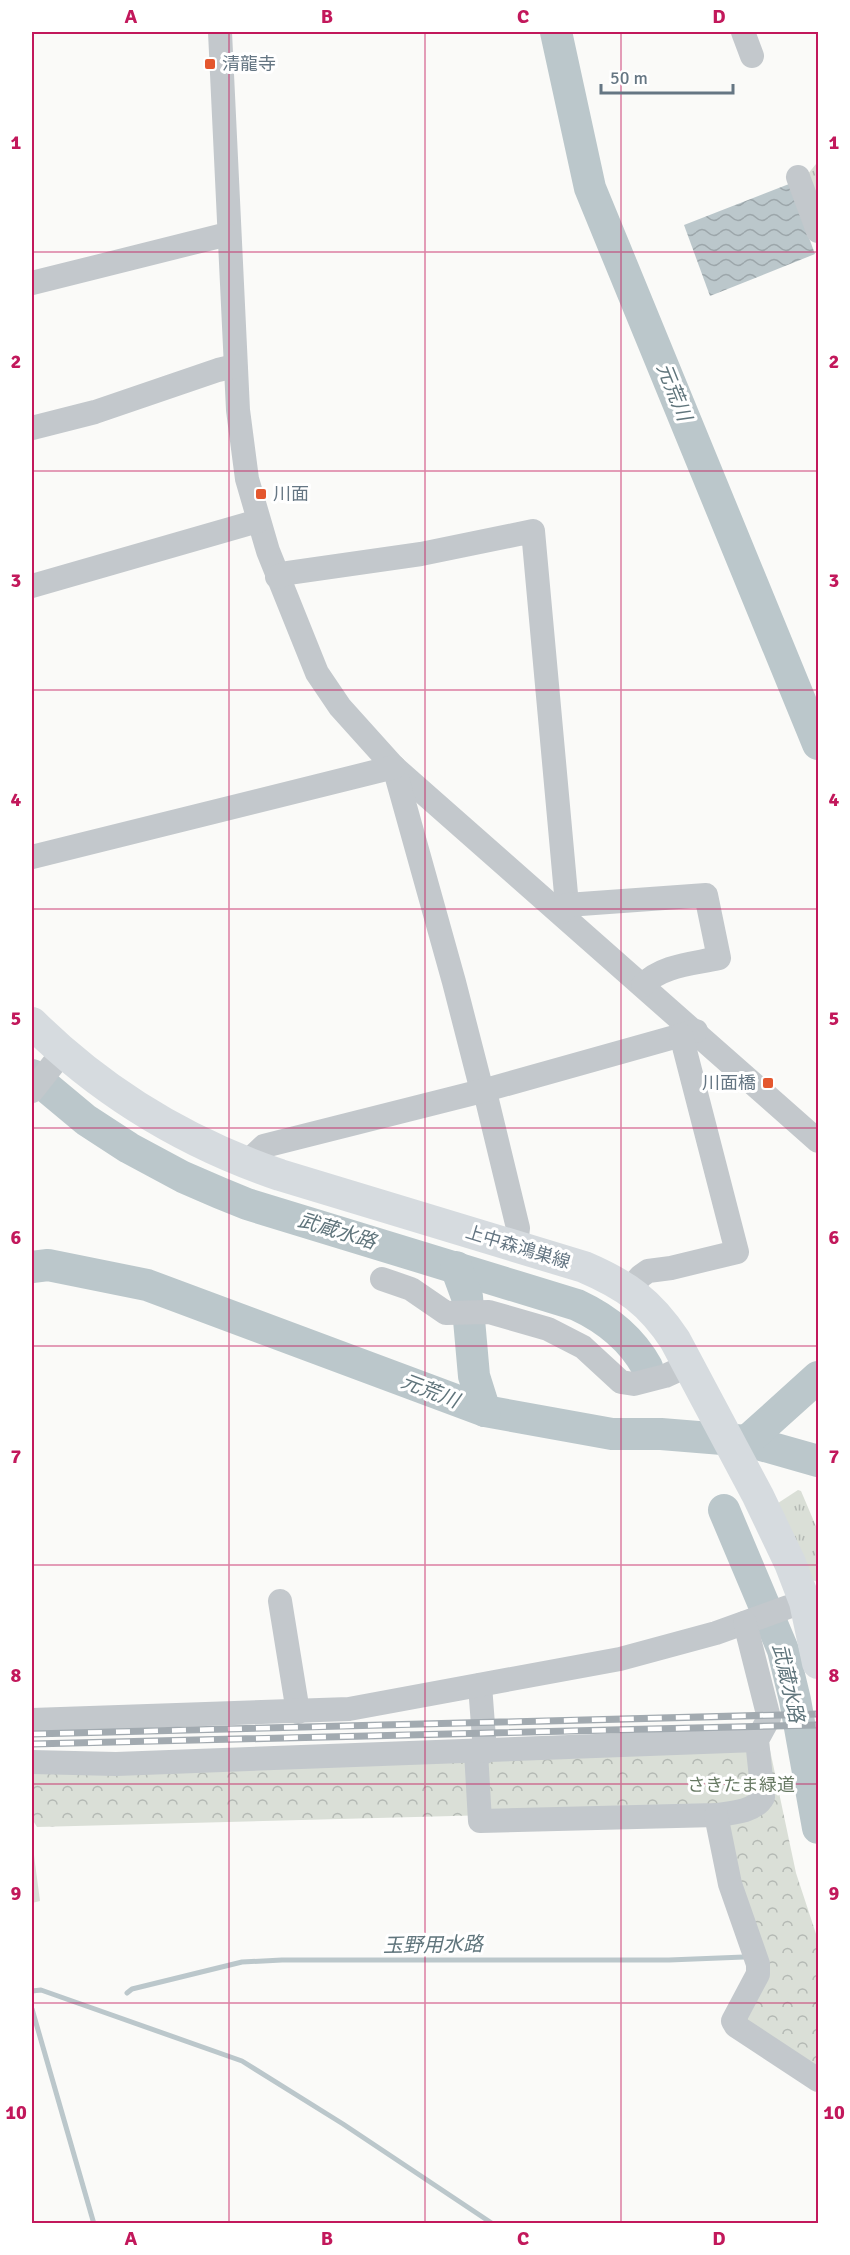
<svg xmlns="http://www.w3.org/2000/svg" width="850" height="2255" font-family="Signika,'Noto Sans JP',sans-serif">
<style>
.grass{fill:url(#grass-tufts)}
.forest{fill:url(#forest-crowns)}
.cemetery{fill:url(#cemetery-stones)}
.water{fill:url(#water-waves)}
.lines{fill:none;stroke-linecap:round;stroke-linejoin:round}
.stream{stroke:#bbc7cb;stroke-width:5}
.river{stroke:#bbc7cb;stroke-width:32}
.minor{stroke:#c3c8cc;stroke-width:24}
.major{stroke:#d6dbdf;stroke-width:32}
.rail-casing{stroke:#a2aab0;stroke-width:7}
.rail{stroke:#fff;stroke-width:4.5;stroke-dasharray:14;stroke-linecap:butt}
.grid{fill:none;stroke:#c2185b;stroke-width:1.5;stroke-opacity:0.55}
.poi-dot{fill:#e4572e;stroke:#fff;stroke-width:2}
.labels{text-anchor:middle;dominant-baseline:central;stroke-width:6;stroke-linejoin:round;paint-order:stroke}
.poi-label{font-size:18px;fill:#657683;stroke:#fff;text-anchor:start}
.street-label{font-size:18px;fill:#657683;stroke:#fff}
.park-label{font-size:18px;fill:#687a64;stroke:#fff}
.water-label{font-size:20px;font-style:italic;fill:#60757c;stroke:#fff}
.neatline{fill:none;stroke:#c2185b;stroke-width:2}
.grid-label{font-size:20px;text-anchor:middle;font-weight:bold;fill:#c2185b}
</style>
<defs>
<pattern id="grass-tufts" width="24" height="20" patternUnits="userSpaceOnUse" patternTransform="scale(1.5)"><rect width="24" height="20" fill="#dadfd7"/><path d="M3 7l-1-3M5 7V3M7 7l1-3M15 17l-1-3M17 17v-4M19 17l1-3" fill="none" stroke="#b4b9b4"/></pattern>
<pattern id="forest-crowns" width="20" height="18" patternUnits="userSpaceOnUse" patternTransform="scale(1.5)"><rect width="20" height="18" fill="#dadfd7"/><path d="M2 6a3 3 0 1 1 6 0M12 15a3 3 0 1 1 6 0" fill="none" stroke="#b4b9b4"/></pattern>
<pattern id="cemetery-stones" width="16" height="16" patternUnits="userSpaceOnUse" patternTransform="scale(1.5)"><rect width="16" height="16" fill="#dadfd7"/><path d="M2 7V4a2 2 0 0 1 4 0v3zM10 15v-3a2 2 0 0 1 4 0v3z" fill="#b4b9b4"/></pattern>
<pattern id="water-waves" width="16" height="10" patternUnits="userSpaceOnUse" patternTransform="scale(1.5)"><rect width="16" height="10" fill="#bbc7cb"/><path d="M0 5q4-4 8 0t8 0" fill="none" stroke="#9ca6aa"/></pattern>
</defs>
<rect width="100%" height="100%" fill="#fafaf8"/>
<g class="grass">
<path d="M816,164L818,166V206L807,175Z"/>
<path d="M798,1490L801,1491L818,1531V1582L809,1579L775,1505Z"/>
</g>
<path class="forest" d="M770,1750L796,1873L818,1940V2072L740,2020L767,1978L716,1809L37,1827L32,1819V1771Z"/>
<path class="cemetery" d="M32,1840L40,1901L32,1903Z"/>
<path class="water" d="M789,184L815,254L710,296L684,225Z"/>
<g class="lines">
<g class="stream">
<path d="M32,1991L41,1990L242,2061L343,2124L493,2224"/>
<path d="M127,1993L132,1989L242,1962L282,1960H669L744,1957"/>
<path d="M32,2009L94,2224"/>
</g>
<g class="river">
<path d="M556,32L590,188L818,744"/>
<path d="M32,1075L86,1120L129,1148L183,1177L220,1193L247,1204L577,1305C607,1319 631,1338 647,1367"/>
<path d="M32,1267L48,1265L147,1285L485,1411L612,1434H661L747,1441L818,1461"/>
<path d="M456,1267L467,1297L474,1376L485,1411"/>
<path d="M747,1441L818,1377"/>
<path d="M724,1510L783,1650L795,1700L818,1828"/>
</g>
<g class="minor">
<path d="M220,32L238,410L247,479L268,551L317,673L340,707L394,767L818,1141"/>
<path d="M743,32L752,56"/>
<path d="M798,177L818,231"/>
<path d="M32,283L220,236H229"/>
<path d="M32,428L95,412L218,370L235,366"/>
<path d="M277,577L288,573L421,554L533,531L567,905"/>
<path d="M32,586L258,521"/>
<path d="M394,767L454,982L482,1091L487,1100L518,1228L516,1245"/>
<path d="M32,857L394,767"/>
<path d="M561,912L567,905L706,895L719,958C693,964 662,965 643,985"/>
<path d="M32,1091L62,1053"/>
<path d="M246,1163L264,1146L482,1091L696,1031"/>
<path d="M382,1279L411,1289L446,1313L489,1312L548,1329L583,1347L621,1382L634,1384L665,1376L689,1365"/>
<path d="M629,1289L641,1276L648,1271L671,1268L737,1252L681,1035"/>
<path d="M280,1601L298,1712"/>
<path d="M480,1685L485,1752"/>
<path d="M32,1720L349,1709L620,1659L716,1633L788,1607L818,1599"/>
<path d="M476,1752L480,1821L716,1815C731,1813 755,1812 763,1797L757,1740L769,1718L745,1623"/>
<path d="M32,1762L116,1764L757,1740"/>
<path d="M716,1815L730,1884L758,1964V1974L733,2021L736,2026L818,2080"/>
</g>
<path class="major" d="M32,1023C102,1092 186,1143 280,1175L584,1267C626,1285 650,1302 675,1340L758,1496L790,1563L805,1602L818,1663"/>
<defs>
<g id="rail">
<path d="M32,1734L818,1714"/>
<path d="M32,1744L818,1725"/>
</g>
</defs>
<use href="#rail" class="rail-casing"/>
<use href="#rail" class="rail"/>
</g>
<path class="grid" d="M229,32V2224M425,32V2224M621,32V2224M32,252H818M32,471H818M32,690H818M32,909H818M32,1128H818M32,1346H818M32,1565H818M32,1784H818M32,2003H818"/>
<g class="poi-dot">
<rect x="204" y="58" width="12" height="12" rx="3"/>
<rect x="255" y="488" width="12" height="12" rx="3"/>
<rect x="762" y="1077" width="12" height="12" rx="3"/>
</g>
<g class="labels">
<g class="poi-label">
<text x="222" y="64">清龍寺</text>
<text x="273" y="494">川面</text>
<text x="756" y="1083" text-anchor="end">川面橋</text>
</g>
<g class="street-label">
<text transform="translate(518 1247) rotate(17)">上中森鴻巣線</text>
</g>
<g class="park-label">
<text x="741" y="1785">さきたま緑道</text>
</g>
<g class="water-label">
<text transform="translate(674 392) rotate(68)">元荒川</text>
<text transform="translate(337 1231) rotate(17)">武蔵水路</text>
<text transform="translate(430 1391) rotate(21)">元荒川</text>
<text transform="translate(788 1683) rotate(77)">武蔵水路</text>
<text transform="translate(433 1945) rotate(-1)">玉野用水路</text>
</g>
</g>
<rect width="850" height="2255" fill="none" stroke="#ffffff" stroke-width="66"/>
<path d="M601 84v9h132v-9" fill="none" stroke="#657683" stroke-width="3"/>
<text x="610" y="84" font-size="18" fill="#657683" stroke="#ffffff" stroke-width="4.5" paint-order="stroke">50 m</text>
<rect x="33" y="33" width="784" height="2189" class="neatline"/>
<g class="grid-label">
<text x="131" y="23">A</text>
<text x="327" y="23">B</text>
<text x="523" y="23">C</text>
<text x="719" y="23">D</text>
<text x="16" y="149">1</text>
<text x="834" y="149">1</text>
<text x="16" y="368">2</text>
<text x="834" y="368">2</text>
<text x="16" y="587">3</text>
<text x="834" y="587">3</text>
<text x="16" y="806">4</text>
<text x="834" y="806">4</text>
<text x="16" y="1025">5</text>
<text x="834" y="1025">5</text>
<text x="16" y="1244">6</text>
<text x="834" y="1244">6</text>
<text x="16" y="1463">7</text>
<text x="834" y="1463">7</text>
<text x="16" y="1682">8</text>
<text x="834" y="1682">8</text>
<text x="16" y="1900">9</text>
<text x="834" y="1900">9</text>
<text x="16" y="2119">10</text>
<text x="834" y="2119">10</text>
<text x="131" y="2245">A</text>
<text x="327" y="2245">B</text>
<text x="523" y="2245">C</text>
<text x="719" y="2245">D</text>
</g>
</svg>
